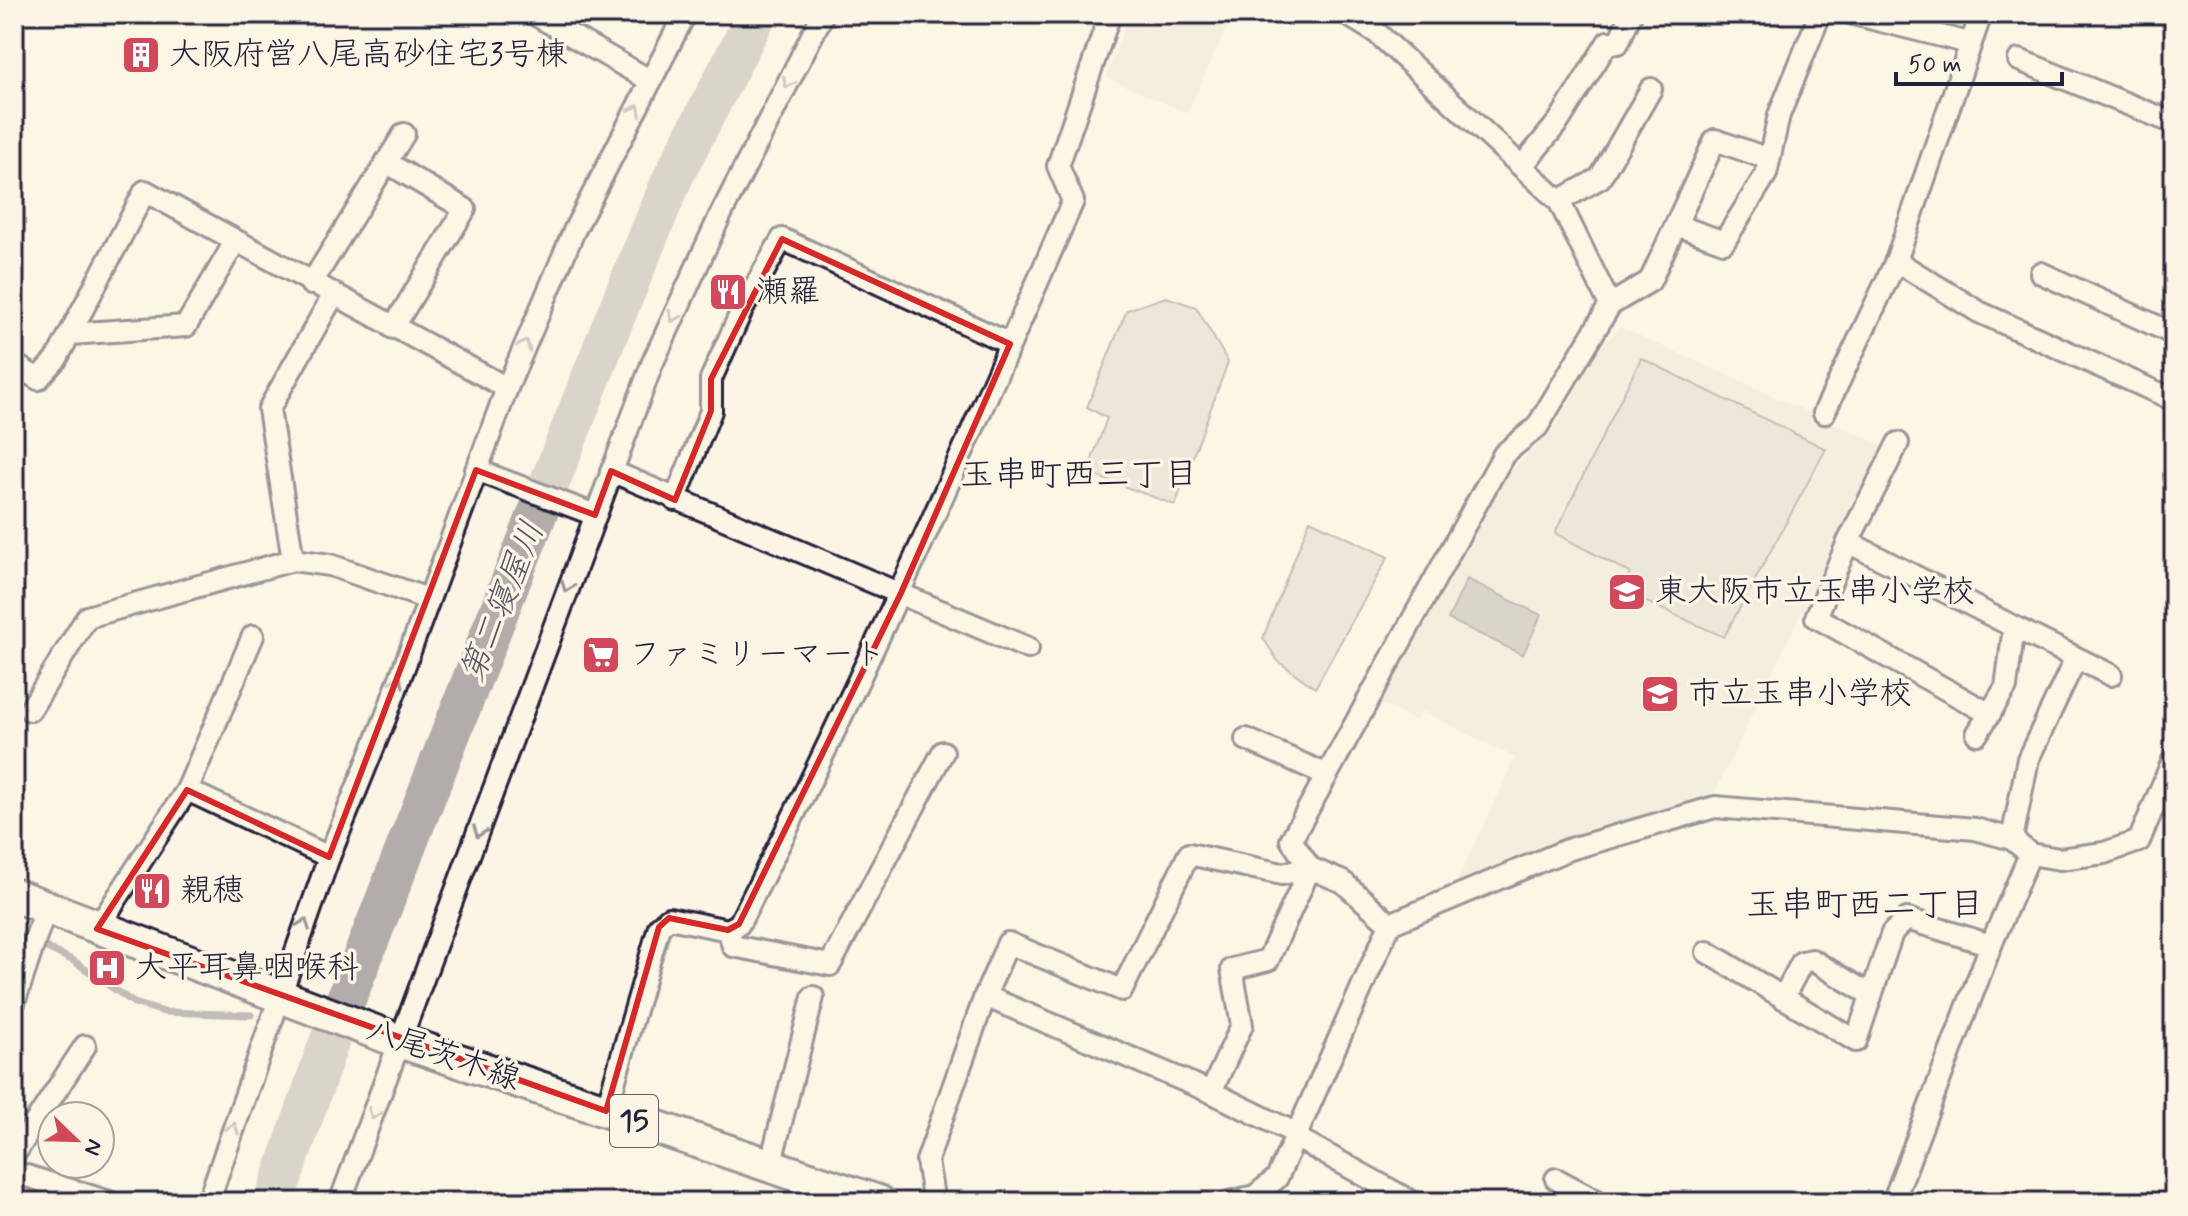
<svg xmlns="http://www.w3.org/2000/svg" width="2188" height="1216" font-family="Mynerve,'Klee One',sans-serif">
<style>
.built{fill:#ece5d8}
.green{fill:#dcd6cc;stroke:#7f7c84;stroke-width:2}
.water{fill:#b2adab;stroke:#78757e;stroke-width:2}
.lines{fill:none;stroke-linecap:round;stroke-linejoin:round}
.stream{stroke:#78757e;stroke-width:7}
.river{stroke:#b2adab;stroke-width:40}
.minor-casing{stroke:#22223b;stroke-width:26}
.primary-casing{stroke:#22223b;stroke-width:38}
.minor{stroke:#fcf5e5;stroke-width:20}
.primary{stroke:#fcf5e5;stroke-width:32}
.oneway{stroke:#9a9698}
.marked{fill:none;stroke:#d62828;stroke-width:6;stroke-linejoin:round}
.labels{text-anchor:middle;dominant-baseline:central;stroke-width:7;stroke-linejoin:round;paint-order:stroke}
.shield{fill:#fcf5e5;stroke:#63616e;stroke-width:2}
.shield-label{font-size:30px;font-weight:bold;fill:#22223b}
.poi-label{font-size:32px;fill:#22223b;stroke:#fcf5e5;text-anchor:start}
.street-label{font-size:32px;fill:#22223b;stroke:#fcf5e5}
.neighbourhood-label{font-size:34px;fill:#22223b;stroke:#fcf5e5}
.water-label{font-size:34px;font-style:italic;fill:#545362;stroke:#fcf5e5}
</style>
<rect width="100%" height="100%" fill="#fcf5e5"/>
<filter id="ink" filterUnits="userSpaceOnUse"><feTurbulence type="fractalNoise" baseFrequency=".0125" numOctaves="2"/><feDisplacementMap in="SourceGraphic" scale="16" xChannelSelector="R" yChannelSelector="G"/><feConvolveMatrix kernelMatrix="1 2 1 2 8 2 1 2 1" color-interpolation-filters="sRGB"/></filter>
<g filter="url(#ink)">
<g class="built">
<path d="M1129,14H1233L1187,113L1106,77Z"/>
<path d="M1620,327L1882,445L1714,794L1454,888L1515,758L1422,711L1416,721L1382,704L1503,479L1553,429L1599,349Z"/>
</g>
<g class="green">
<path d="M1166,297L1196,307L1228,362L1175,505L1087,473L1107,418L1087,407L1127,310Z"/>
<path d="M1641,358L1826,449L1724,637L1622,591L1630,573L1555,533Z"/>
<path d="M1310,520L1388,557L1315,688L1278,661L1263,638Z"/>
</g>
<path class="water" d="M1467,579L1541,615L1523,655L1448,619Z"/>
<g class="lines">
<path class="stream" d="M14,932L74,961L134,1003L164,1012L251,1015"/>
<path class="river" d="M274,1202L328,1045L613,322L673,177L757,14"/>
<defs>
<g id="minor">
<path d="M534,14L651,81"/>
<path d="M1346,14L1377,33L1559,201L1610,305L1537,427L1504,454L1291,840L1310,868L1343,882L1390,924"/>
<path d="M1853,14L1969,43"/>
<path d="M2019,60L2174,123"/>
<path d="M386,162L465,209L393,328"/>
<path d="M1523,165L1559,121L1608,42L1618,43L1631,14"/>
<path d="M1559,201L1600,178L1651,89"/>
<path d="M1676,225L1724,242L1766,174L1779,115L1820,14"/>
<path d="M1896,261L1979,312L2174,400"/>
<path d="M2041,273L2174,334"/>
<path d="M311,284L404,134"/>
<path d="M1610,305L1650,281L1715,140L1769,159"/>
<path d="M70,334L186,326L235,242"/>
<path d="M14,364L38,379L57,358L145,191L507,388"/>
<path d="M1824,413L1896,261L1981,14"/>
<path d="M1898,443L1848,542L1816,617L1990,714"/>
<path d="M476,470L595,515"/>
<path d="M611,471L1028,648"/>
<path d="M675,500L711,411V379L742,310L782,239L1010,344"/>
<path d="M1848,542L2014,627L2006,687L1977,734"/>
<path d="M293,560L269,409L333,296"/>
<path d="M2014,627L2111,675"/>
<path d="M253,636L187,790L329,857"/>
<path d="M30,710L87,617L293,560L330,565L428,599"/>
<path d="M1246,739L1325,774"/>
<path d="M2012,839L2028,759L2075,660"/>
<path d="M97,929L187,790"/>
<path d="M728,930L733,946L830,965L943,752"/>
<path d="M1707,952L1856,1041L1892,933L1907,919L1991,945"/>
<path d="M985,996L1211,1092L1299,1135"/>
<path d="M1783,998L1802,962L1812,960L1871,995"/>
<path d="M14,1003L45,910"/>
<path d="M1211,1092L1242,1025L1232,969L1268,960L1310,868"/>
<path d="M606,1111L659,927L669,918L728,930L739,924C861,687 966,445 1073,201L1058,166L1110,14"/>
<path d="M1297,1138L1412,1202"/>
<path d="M14,1155L85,1046"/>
<path d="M770,1166L813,997"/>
<path d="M14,1172L109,1202"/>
<path d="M1556,1179L1599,1202"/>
<path d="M208,1202L329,857L385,719L507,388L574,231L685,14"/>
<path d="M340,1202L652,364L720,216L823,14"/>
<path d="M934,1202L927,1161L985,996L1008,943L1122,990L1189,854L1282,874L1310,868"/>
<path d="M1229,1202L1255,1196L1277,1178L1390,924L1567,850L1715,807L1975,829L2012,839L2030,854L2060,859L2104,853L2139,841L2174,758"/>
<path d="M1893,1202L1991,945L2030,854"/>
</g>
<path id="primary" d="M14,895L391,1038L878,1202"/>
</defs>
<use href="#minor" class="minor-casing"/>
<use href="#primary" class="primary-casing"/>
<use href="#minor" class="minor"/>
<use href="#primary" class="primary"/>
</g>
<defs><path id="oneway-chevron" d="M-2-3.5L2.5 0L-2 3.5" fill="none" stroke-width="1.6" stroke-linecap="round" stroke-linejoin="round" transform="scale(2)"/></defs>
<g class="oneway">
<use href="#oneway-chevron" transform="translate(788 83) rotate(117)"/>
<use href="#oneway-chevron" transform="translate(636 110) rotate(-63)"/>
<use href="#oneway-chevron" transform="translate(674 317) rotate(115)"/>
<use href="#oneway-chevron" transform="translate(525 345) rotate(-67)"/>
<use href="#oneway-chevron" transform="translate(567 587) rotate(110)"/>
<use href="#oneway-chevron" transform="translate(398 681) rotate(-70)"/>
<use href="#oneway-chevron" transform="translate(479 832) rotate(110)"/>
<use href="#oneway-chevron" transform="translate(304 924) rotate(-70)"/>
<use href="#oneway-chevron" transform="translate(374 1114) rotate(111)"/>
<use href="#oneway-chevron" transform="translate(233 1128) rotate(-71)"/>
</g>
</g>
<path d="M0 0H2188V1216H0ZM782,239L1010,344L901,593L739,924L728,930L669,918L659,927L606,1111L97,929L187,790L329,857L476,470L595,515L611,471L675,500L711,411V379Z" fill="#fcf5e5" fill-opacity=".55" fill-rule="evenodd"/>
<path class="marked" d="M782,239L1010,344L901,593L739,924L728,930L669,918L659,927L606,1111L97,929L187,790L329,857L476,470L595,515L611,471L675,500L711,411V379Z"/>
<defs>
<symbol id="building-square" viewBox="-11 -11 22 22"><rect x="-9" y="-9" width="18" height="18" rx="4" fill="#d1495b" stroke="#fcf5e5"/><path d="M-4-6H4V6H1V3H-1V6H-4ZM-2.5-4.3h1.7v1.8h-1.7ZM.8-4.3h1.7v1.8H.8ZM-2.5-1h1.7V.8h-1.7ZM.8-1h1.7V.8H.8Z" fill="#fff"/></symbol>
<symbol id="restaurant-square" viewBox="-11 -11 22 22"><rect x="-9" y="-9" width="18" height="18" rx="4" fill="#d1495b" stroke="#fcf5e5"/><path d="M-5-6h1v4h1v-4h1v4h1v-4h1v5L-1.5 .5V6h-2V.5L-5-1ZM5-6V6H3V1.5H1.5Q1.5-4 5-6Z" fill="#fff"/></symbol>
<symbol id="school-square" viewBox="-11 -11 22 22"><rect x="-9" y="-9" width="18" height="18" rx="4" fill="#d1495b" stroke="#fcf5e5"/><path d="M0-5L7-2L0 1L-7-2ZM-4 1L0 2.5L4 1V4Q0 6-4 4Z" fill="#fff"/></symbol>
<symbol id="supermarket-square" viewBox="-11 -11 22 22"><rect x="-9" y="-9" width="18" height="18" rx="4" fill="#d1495b" stroke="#fcf5e5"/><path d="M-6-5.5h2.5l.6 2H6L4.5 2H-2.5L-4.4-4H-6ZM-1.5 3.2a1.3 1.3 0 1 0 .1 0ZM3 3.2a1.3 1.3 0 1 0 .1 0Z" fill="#fff"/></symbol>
<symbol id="hospital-square" viewBox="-11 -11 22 22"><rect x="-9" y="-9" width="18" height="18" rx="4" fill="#d1495b" stroke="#fcf5e5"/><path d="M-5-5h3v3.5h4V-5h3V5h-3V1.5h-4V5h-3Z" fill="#fff"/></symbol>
</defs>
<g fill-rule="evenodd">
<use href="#building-square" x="119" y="33" width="44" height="44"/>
<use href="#restaurant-square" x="706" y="270" width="44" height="44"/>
<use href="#school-square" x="1605" y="570" width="44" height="44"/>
<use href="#supermarket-square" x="579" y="633" width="44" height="44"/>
<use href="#school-square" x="1638" y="672" width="44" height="44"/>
<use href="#restaurant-square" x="130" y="869" width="44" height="44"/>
<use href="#hospital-square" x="85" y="946" width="44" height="44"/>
</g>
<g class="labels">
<rect class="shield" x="610" y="1095" width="48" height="52" rx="6"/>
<g class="shield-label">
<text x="634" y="1121">15</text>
</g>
<g class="poi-label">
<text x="169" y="55">大阪府営八尾高砂住宅3号棟</text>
<text x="756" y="292">瀬羅</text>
<text x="1655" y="592">東大阪市立玉串小学校</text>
<text x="629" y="655">ファミリーマート</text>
<text x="1688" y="694">市立玉串小学校</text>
<text x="180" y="891">親穂</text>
<text x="135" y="968">大平耳鼻咽喉科</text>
</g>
<g class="street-label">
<text transform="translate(443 1055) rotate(19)">八尾茨木線</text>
</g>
<g class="neighbourhood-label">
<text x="1079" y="475">玉串町西三丁目</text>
<text x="1865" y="905">玉串町西二丁目</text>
</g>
<g class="water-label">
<text transform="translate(503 602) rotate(-68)">第二寝屋川</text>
</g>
</g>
<rect width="2188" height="1216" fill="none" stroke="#fcf5e5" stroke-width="48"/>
<rect x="24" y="24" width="2140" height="1168" fill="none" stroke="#22223b" stroke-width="3" filter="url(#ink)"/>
<g transform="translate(76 1140) rotate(113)"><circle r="38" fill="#fcf5e5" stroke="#a5a1a1" stroke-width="2"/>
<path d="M0-6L14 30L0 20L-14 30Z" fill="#d1495b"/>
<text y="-12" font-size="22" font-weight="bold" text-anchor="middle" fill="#22223b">N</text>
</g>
<path d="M1896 72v12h166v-12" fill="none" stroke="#22223b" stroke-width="4"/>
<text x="1908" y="72" font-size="24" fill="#22223b" stroke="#fcf5e5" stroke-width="6" paint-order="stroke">50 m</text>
</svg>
